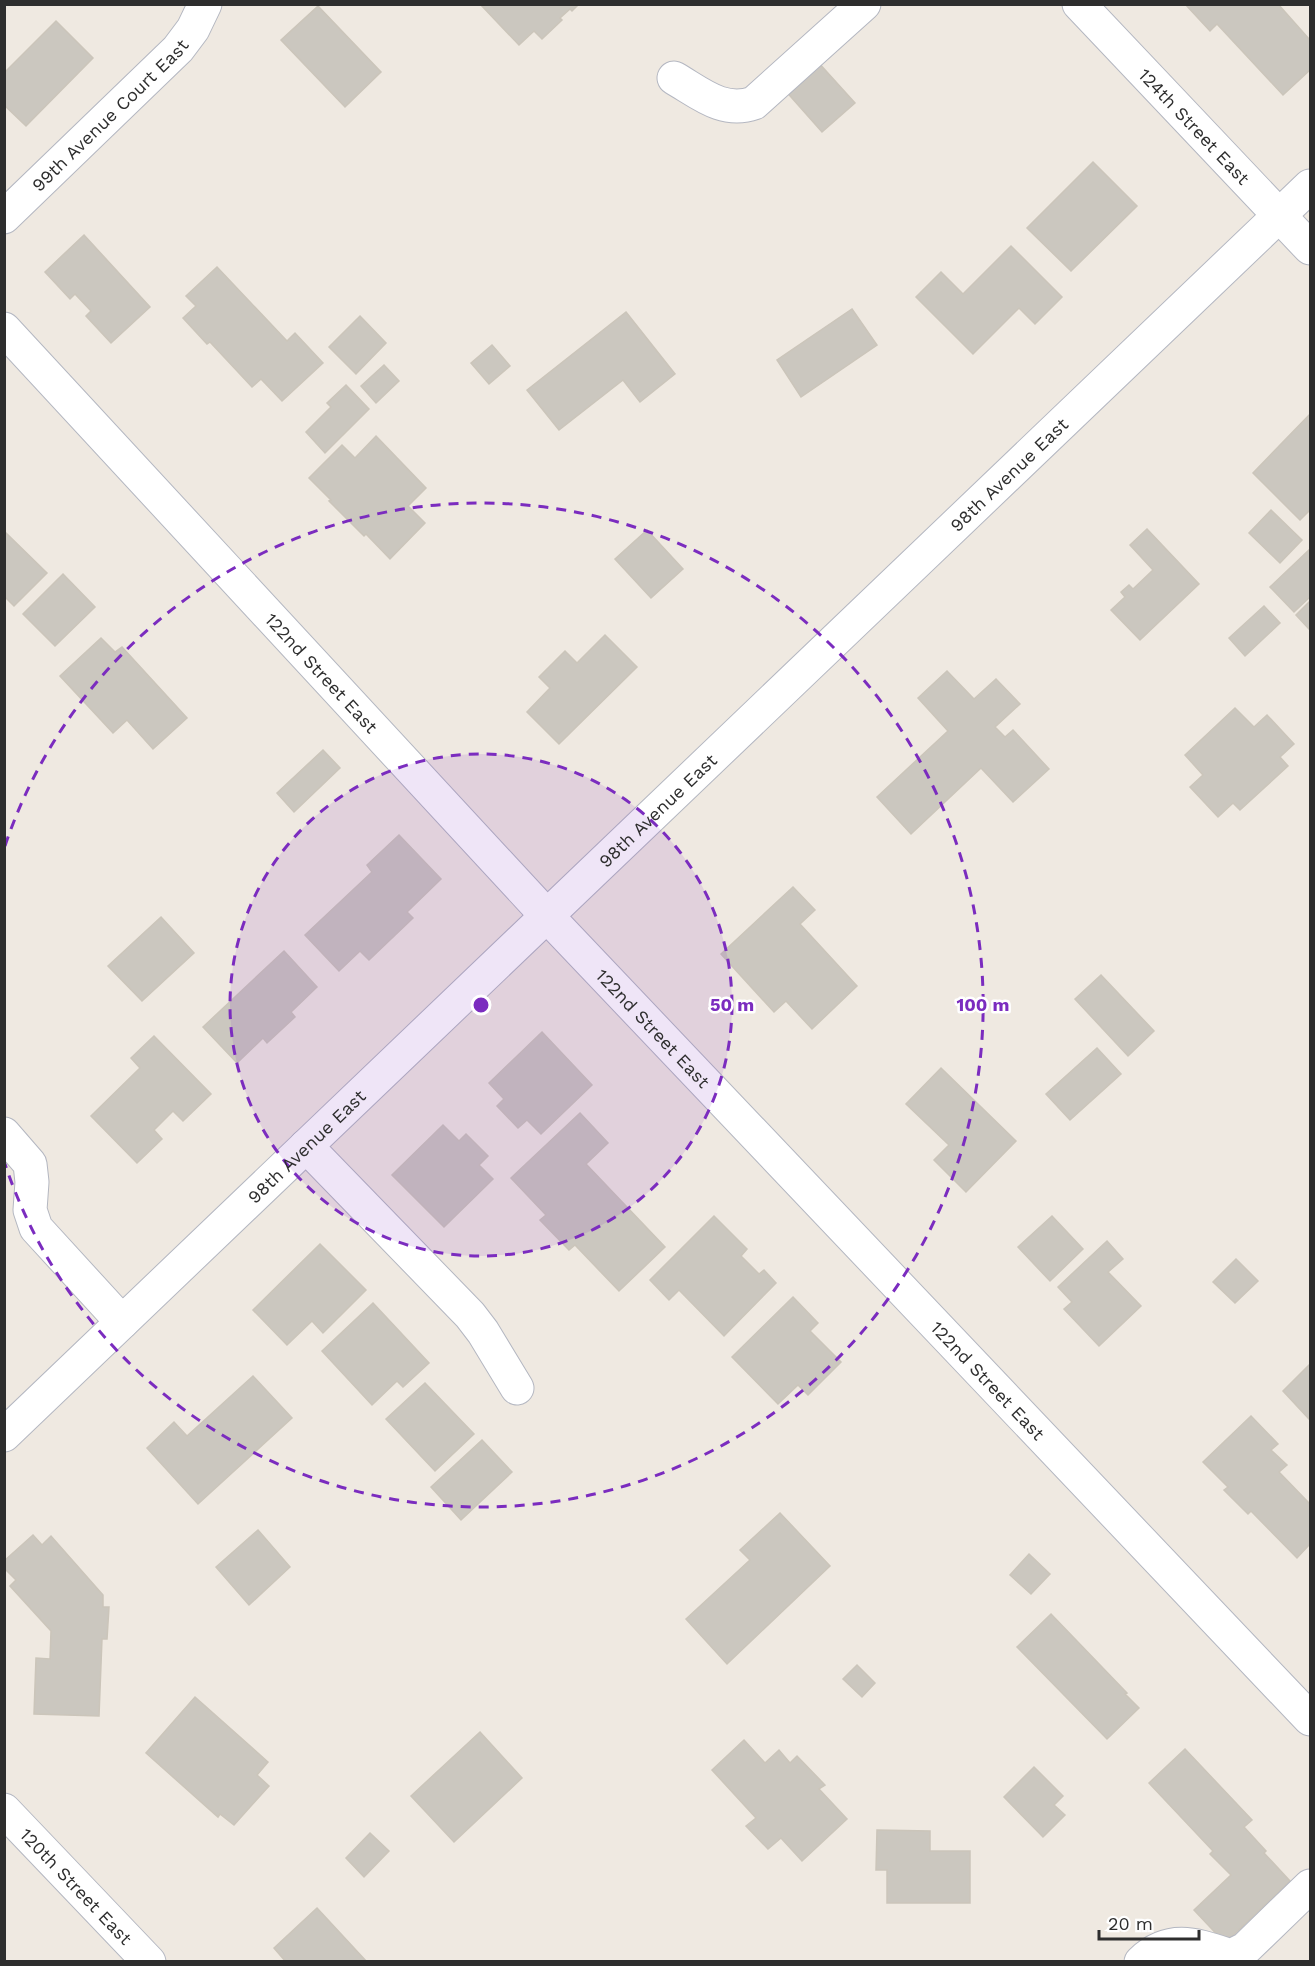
<svg xmlns="http://www.w3.org/2000/svg" width="1315" height="1966" font-family="'Work Sans',sans-serif">
<style>
.building{fill:#cbc7bf;stroke:#cbc5ba;stroke-width:1.5}
.lines{fill:none;stroke-linecap:round;stroke-linejoin:round}
.minor-casing{stroke:#b4b7c1;stroke-width:35}
.minor{stroke:#fff;stroke-width:33}
.ring{fill:none;stroke:#7b2cbf;stroke-width:3;stroke-dasharray:10 8}
.labels{text-anchor:middle;dominant-baseline:central;stroke-width:5;stroke-linejoin:round;paint-order:stroke}
.street-label{font-size:18px;fill:#2e2e2e;stroke:#fff}
.centre{fill:#7b2cbf;stroke:#fff;stroke-width:3}
.ring-label{font-size:18px;text-anchor:middle;font-weight:bold;fill:#7b2cbf;stroke:#fff;stroke-width:5;stroke-linejoin:round;paint-order:stroke}
</style>
<rect width="100%" height="100%" fill="#efe9e1"/>
<g class="building">
<path d="M480,4H579L572,11L570,9L560,18L562,20L542,39L534,31L519,45Z"/>
<path d="M1185,4H1278L1310,40V70L1283,95L1217,24L1210,31Z"/>
<path d="M318,6L381,72L345,107L281,40Z"/>
<path d="M56,21L93,58L26,126L4,105V73Z"/>
<path d="M817,61L855,103L822,132L784,89Z"/>
<path d="M1093,162L1137,206L1071,271L1027,228Z"/>
<path d="M84,235L150,307L111,343L86,316L91,311L75,294L70,299L45,272Z"/>
<path d="M1011,246L1062,297L1035,324L1019,308L973,354L916,297L941,272L963,294Z"/>
<path d="M217,267L287,341L295,333L323,363L282,401L261,379L252,387L210,342L207,344L183,318L196,306L186,296Z"/>
<path d="M852,309L877,345L801,397L777,360Z"/>
<path d="M626,312L675,374L640,402L623,380L559,430L527,390Z"/>
<path d="M360,316L386,343L356,374L329,347Z"/>
<path d="M492,345L510,366L489,384L471,363Z"/>
<path d="M384,365L399,381L376,403L361,386Z"/>
<path d="M346,385L369,409L325,453L306,432L331,407L327,403Z"/>
<path d="M1310,414V510L1300,520L1253,473Z"/>
<path d="M376,436L426,488L408,506L425,523L390,559L366,534L364,536L329,501L331,500L309,478L342,445L355,458Z"/>
<path d="M1271,510L1302,540L1280,563L1249,533Z"/>
<path d="M1147,529L1199,584L1140,640L1111,610L1125,597L1121,592L1129,585L1133,589L1153,570L1130,545Z"/>
<path d="M647,530L683,569L651,598L615,559Z"/>
<path d="M4,531L47,573L14,606L4,596Z"/>
<path d="M1310,549V597L1294,612L1270,587Z"/>
<path d="M63,574L95,607L55,646L23,614Z"/>
<path d="M1310,601V630L1296,615Z"/>
<path d="M1264,606L1280,623L1245,656L1229,638Z"/>
<path d="M605,635L637,667L559,744L527,712L550,688L539,677L565,651L577,663Z"/>
<path d="M101,638L115,652L122,647L187,718L153,749L127,720L113,733L60,676Z"/>
<path d="M947,671L974,699L996,679L1020,704L995,727L1005,737L1013,730L1049,769L1013,802L981,768L911,834L877,797L948,731L918,698Z"/>
<path d="M1235,708L1254,727L1267,715L1294,744L1280,757L1288,766L1240,810L1233,803L1218,817L1190,787L1203,775L1185,755Z"/>
<path d="M323,750L340,768L294,812L277,793Z"/>
<path d="M399,835L441,879L407,912L413,918L369,960L360,951L339,971L305,935L372,872L367,865Z"/>
<path d="M793,887L815,910L800,924L857,986L812,1029L786,1001L774,1012L721,954Z"/>
<path d="M161,917L194,953L142,1001L108,966Z"/>
<path d="M284,951L317,987L291,1012L295,1017L267,1043L263,1038L237,1063L203,1027Z"/>
<path d="M1101,975L1154,1031L1128,1056L1075,999Z"/>
<path d="M542,1032L592,1085L541,1134L527,1120L518,1128L497,1106L504,1099L489,1083Z"/>
<path d="M154,1036L211,1094L183,1121L173,1111L154,1130L162,1139L137,1163L91,1116L140,1068L131,1058Z"/>
<path d="M1097,1048L1121,1074L1070,1120L1046,1094Z"/>
<path d="M941,1068L1016,1141L966,1192L934,1160L949,1145L906,1104Z"/>
<path d="M580,1113L608,1143L586,1164L665,1247L619,1291L575,1245L569,1250L540,1220L546,1215L511,1178Z"/>
<path d="M443,1125L459,1141L466,1134L488,1156L479,1165L493,1179L444,1227L392,1175Z"/>
<path d="M714,1216L747,1249L741,1256L759,1274L764,1270L776,1283L724,1336L679,1290L669,1300L650,1280Z"/>
<path d="M1052,1216L1083,1249L1050,1281L1018,1247Z"/>
<path d="M1107,1241L1123,1259L1108,1272L1141,1306L1099,1346L1064,1309L1072,1302L1058,1287Z"/>
<path d="M320,1244L366,1290L323,1333L312,1321L287,1345L253,1310Z"/>
<path d="M1236,1259L1258,1281L1235,1303L1213,1282Z"/>
<path d="M793,1297L818,1323L810,1331L841,1362L808,1395L798,1385L778,1404L732,1357Z"/>
<path d="M373,1303L429,1363L403,1387L397,1381L372,1405L322,1351Z"/>
<path d="M1310,1364V1420L1283,1391Z"/>
<path d="M253,1376L292,1418L198,1504L147,1448L174,1422L187,1436Z"/>
<path d="M425,1383L474,1434L435,1471L386,1419Z"/>
<path d="M1251,1416L1278,1444L1271,1450L1287,1465L1279,1472L1310,1504V1544L1297,1558L1251,1511L1248,1514L1224,1490L1228,1487L1203,1462Z"/>
<path d="M482,1440L512,1472L461,1520L431,1487Z"/>
<path d="M780,1513L830,1566L727,1664L686,1619L750,1560L740,1550Z"/>
<path d="M258,1530L290,1567L249,1605L216,1567Z"/>
<path d="M33,1535L42,1545L51,1536L103,1595V1607H109L107,1639H102L99,1716L34,1714L36,1658L50,1659L51,1631L10,1586L16,1580L4,1568V1561Z"/>
<path d="M1029,1554L1050,1574L1031,1594L1010,1575Z"/>
<path d="M1051,1614L1127,1693L1125,1694L1139,1708L1107,1739L1017,1647Z"/>
<path d="M857,1665L875,1683L862,1697L843,1679Z"/>
<path d="M195,1697L268,1762L257,1775L269,1786L234,1825L220,1814L218,1817L146,1753Z"/>
<path d="M480,1732L522,1778L454,1842L411,1796Z"/>
<path d="M744,1740L765,1763L779,1750L790,1763L797,1756L825,1785L819,1789L847,1819L802,1861L781,1838L768,1849L746,1826L756,1818L712,1770Z"/>
<path d="M1185,1749L1252,1820L1244,1827L1266,1851L1264,1853L1290,1881L1225,1943L1194,1910L1231,1875L1210,1854L1213,1851L1149,1783Z"/>
<path d="M1034,1767L1063,1796L1054,1805L1065,1815L1043,1837L1004,1797Z"/>
<path d="M877,1830L930,1831V1851H970V1903H887V1870H876Z"/>
<path d="M370,1833L389,1851L364,1877L346,1858Z"/>
<path d="M317,1908L367,1962H286L274,1948Z"/>
</g>
<g class="lines">
<defs>
<g id="minor">
<path id="s1" d="M1079,4L1310,248"/>
<path d="M674,78C700,93 723,114 754,103L864,4"/>
<path id="s2" d="M4,217L178,49L193,29L205,4"/>
<path id="s3" d="M4,329L547,916L1310,1719"/>
<path d="M4,1134L30,1164L32,1182L30,1210L36,1228L122,1322"/>
<path d="M306,1146L470,1315L483,1332L517,1388"/>
<path id="s4" d="M4,1435L1310,186"/>
<path id="s5" d="M4,1810L149,1962"/>
<path d="M1141,1962C1170,1934 1197,1945 1231,1956L1245,1949L1310,1886"/>
</g>
</defs>
<use href="#minor" class="minor-casing"/>
<use href="#minor" class="minor"/>
</g>
<circle cx="481" cy="1005" r="251" fill="#7b2cbf" fill-opacity=".12"/>
<g class="ring">
<circle cx="481" cy="1005" r="251"/>
<path d="M5 846A502 502 0 1 1 5 1164"/>
</g>
<g class="labels">
<g class="street-label">
<text stroke="none"><textPath href="#s2" startOffset="147">99th Avenue Court East</textPath></text>
<text stroke="none"><textPath href="#s1" startOffset="168">124th Street East</textPath></text>
<text stroke="none"><textPath href="#s4" startOffset="1390">98th Avenue East</textPath></text>
<text stroke="none"><textPath href="#s3" startOffset="468">122nd Street East</textPath></text>
<text stroke="none"><textPath href="#s4" startOffset="904">98th Avenue East</textPath></text>
<text stroke="none"><textPath href="#s3" startOffset="954">122nd Street East</textPath></text>
<text stroke="none"><textPath href="#s4" startOffset="418">98th Avenue East</textPath></text>
<text stroke="none"><textPath href="#s3" startOffset="1440">122nd Street East</textPath></text>
<text stroke="none"><textPath href="#s5" startOffset="105">120th Street East</textPath></text>
</g>
</g>
<circle cx="481" cy="1005" r="9" class="centre"/>
<g class="ring-label">
<text x="732" y="1011">50 m</text>
<text x="983" y="1011">100 m</text>
</g>
<rect width="1315" height="1966" fill="none" stroke="#2e2e2e" stroke-width="12"/>
<path d="M1099 1930v9h100v-9" fill="none" stroke="#2e2e2e" stroke-width="3"/>
<text x="1108" y="1930" font-size="18" fill="#2e2e2e" stroke="#ffffff" stroke-width="4.5" paint-order="stroke">20 m</text>
</svg>
